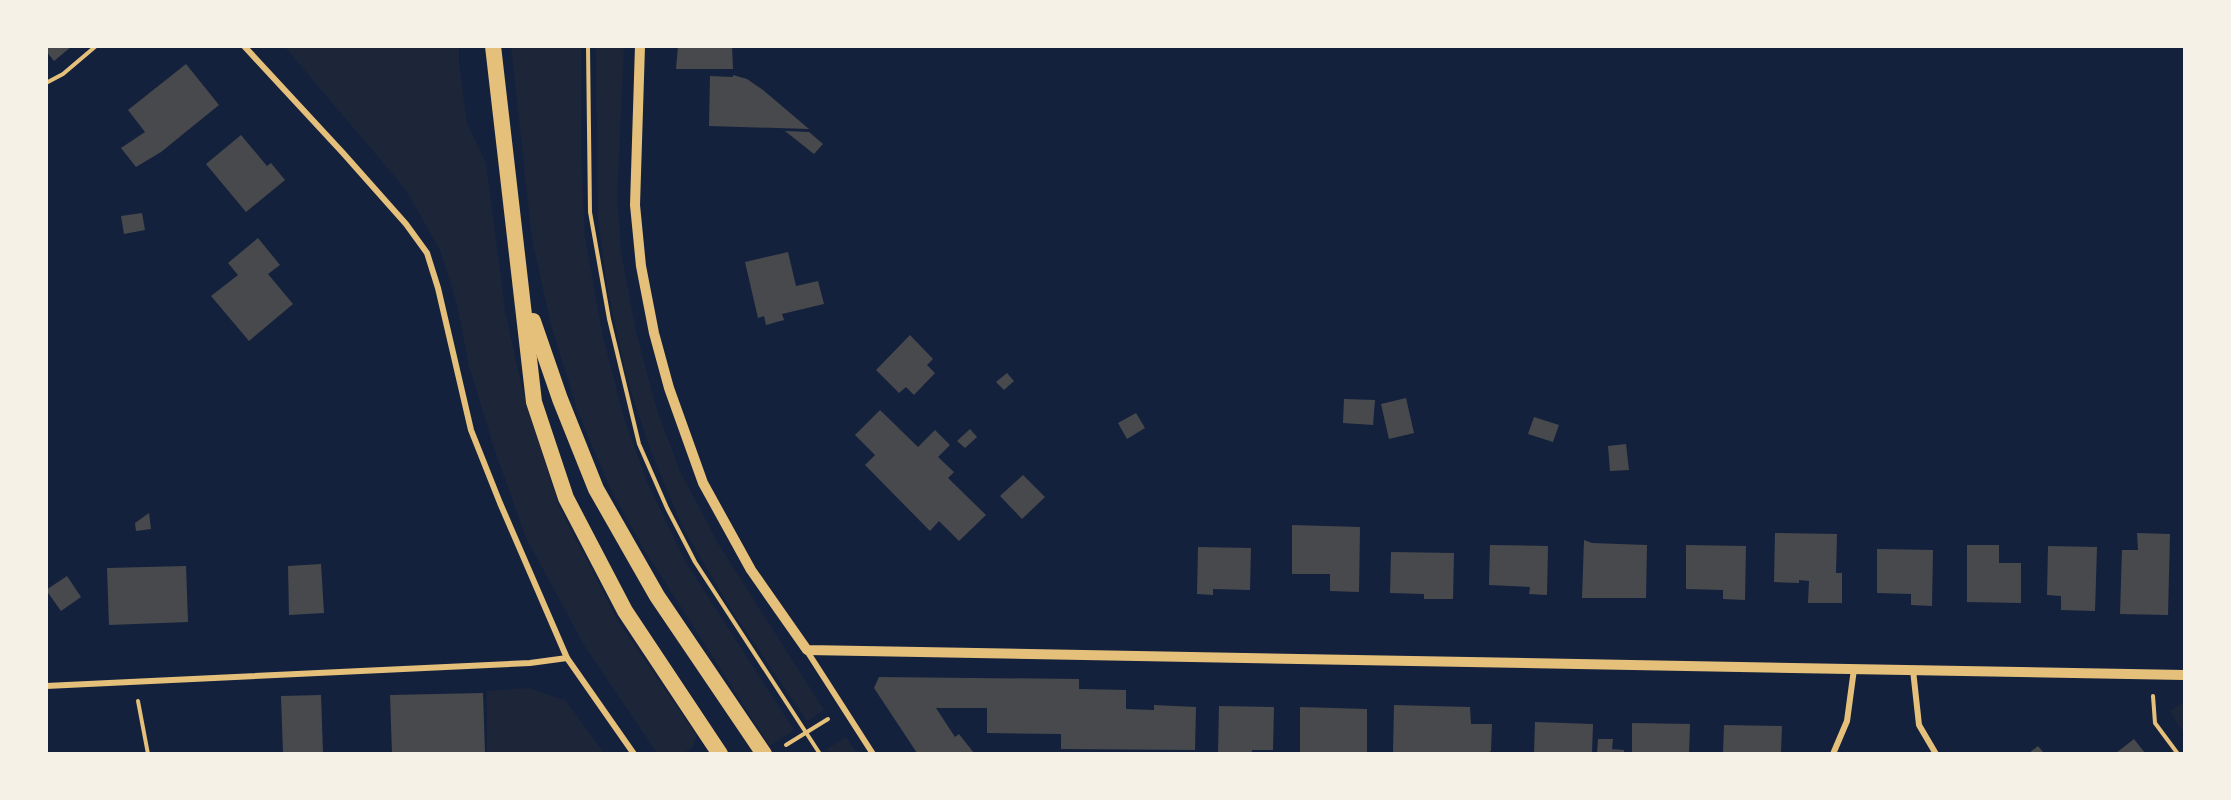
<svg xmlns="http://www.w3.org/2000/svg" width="2231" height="800" font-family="Poppins,sans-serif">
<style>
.green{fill:#1d2539}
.building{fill:#48494c}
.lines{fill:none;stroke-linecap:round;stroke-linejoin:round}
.path{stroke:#e5c07b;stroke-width:4}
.minor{stroke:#e5c07b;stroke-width:6}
.tertiary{stroke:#e5c07b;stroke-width:10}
.trunk{stroke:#e5c07b;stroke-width:16}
</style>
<rect width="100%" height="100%" fill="#14213d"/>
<g class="green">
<path d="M285,47H459V65L467,123L486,163L505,310L522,388L559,506L618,621L697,736L692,748L684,753H657L584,645L526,538L496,454L469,366L457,304L440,250L406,190Z"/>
<path d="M511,47H581V161L585,238L603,337L624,418L647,482L686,563L794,730L770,746L645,551L611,490L579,415L551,325L532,239Z"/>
<path d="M596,47H624L617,196L621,252L636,332L657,410L680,471L719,545L824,710L807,721L730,608L682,526L650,449L627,379L608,292L598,220Z"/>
<path d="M529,688L566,701L604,753H487V691Z"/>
<path d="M2182,703H2184V734L2170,711Z"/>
<path d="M846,737L857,753H830L827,749Z"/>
</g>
<g class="building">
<path d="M46,46H72L54,61L46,51Z"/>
<path d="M678,46H732L733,69H676Z"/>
<path d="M186,64L219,105L161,152L136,167L121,148L145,132L128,110Z"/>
<path d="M733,75L747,79L763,90L809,129L709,126L710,76L733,77Z"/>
<path d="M785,131L809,132L823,144L814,154Z"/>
<path d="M241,135L267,166L271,163L285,180L246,212L206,164Z"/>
<path d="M142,213L145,230L124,234L121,216Z"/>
<path d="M258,238L280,265L268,274L293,304L249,341L211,296L238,275L228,263Z"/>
<path d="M788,252L796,286L818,281L824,304L782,314L784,320L766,325L764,316L758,318L745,262Z"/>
<path d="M910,335L933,359L927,365L935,373L914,395L906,387L899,393L876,370Z"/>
<path d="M1007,373L1014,381L1004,390L996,382Z"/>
<path d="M1406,398L1414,433L1389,439L1381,404Z"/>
<path d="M1344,399L1375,400L1373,425L1343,423Z"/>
<path d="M880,410L918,447L935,430L950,445L938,457L954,472L948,478L986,515L959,541L939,521L930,531L865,465L875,455L855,435Z"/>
<path d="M1136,413L1145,428L1127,439L1118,423Z"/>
<path d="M1534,417L1559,425L1553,442L1528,434Z"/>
<path d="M970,429L977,437L965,448L957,441Z"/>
<path d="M1626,444L1629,470L1610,471L1608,446Z"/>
<path d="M1023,475L1045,497L1022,519L1000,496Z"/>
<path d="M149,513L151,529L136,531L135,523Z"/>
<path d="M1292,525L1360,527L1359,592L1330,591V574H1292Z"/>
<path d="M1775,533L1837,534L1836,573H1842V603H1808L1809,581L1799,580V583L1774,582Z"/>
<path d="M2137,533L2170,534L2168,615L2120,614L2122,550H2138Z"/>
<path d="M1584,540L1592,543L1647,545L1646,598H1582Z"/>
<path d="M1490,545L1548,546L1547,595L1529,594L1530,587L1489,585Z"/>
<path d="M1686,545L1746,546L1745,600L1723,599V590L1686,589Z"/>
<path d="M1967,545H1999V563H2021V603L1967,602Z"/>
<path d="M2048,546L2097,547L2095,611L2061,610V596L2047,595Z"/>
<path d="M1198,547L1251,548L1250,590L1213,589V595L1197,594Z"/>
<path d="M1877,549L1933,550L1932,606L1911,605V594L1877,593Z"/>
<path d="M1391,552L1454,553L1453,599H1424V594L1390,593Z"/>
<path d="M321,564L324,613L289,615L288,566Z"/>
<path d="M186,566L188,622L109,625L107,568Z"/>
<path d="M67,576L81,597L61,611L46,590Z"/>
<path d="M879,677L1079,679V689L1126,690V709L1154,710V705L1196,707L1195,750L1061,749V734L987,733V708H936L955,737L959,734L974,753H917L874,688Z"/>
<path d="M483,693L485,753H392L390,695Z"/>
<path d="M321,695L323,753H283L281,696Z"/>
<path d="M1394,705L1470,707L1471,724H1492L1491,751L1488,753H1393Z"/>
<path d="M1219,706L1274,707L1273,750H1252V753H1218Z"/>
<path d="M1300,707L1367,709V753H1300Z"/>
<path d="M1535,722L1593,724L1592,753H1534Z"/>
<path d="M1632,723L1690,724L1689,753H1632Z"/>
<path d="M1724,725L1782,726L1781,753H1723Z"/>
<path d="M1598,739H1613L1612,749L1624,750V753H1597Z"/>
<path d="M2134,739L2145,753H2116Z"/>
<path d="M2038,746L2044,753H2029Z"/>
</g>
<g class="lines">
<g class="path">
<path d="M588,46L590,212L609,319L639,444L667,508L695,562L820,754"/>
<path d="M46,83L63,74L96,46"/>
<path d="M2153,696L2155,723L2178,754"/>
<path d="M138,701L148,754"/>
<path d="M786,745L828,719"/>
</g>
<g class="minor">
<path d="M244,46L343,153L406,224L427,253L438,288L471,430L500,503L567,658L634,754"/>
<path d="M807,651L873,754"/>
<path d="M1913,670L1919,725L1936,754"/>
<path d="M46,686L530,663L567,658"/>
<path d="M1833,754L1847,721L1854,669"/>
</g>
<path class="tertiary" d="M640,46L635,205L641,266L654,333L669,388L703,483L751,570L807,650L2184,675"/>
<g class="trunk">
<path d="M493,46L534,402L566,498L625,611L720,754"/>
<path d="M533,321L560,399L596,489L657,596L764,754"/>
</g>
</g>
<rect width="2231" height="800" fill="none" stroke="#f6f1e7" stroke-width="96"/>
</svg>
